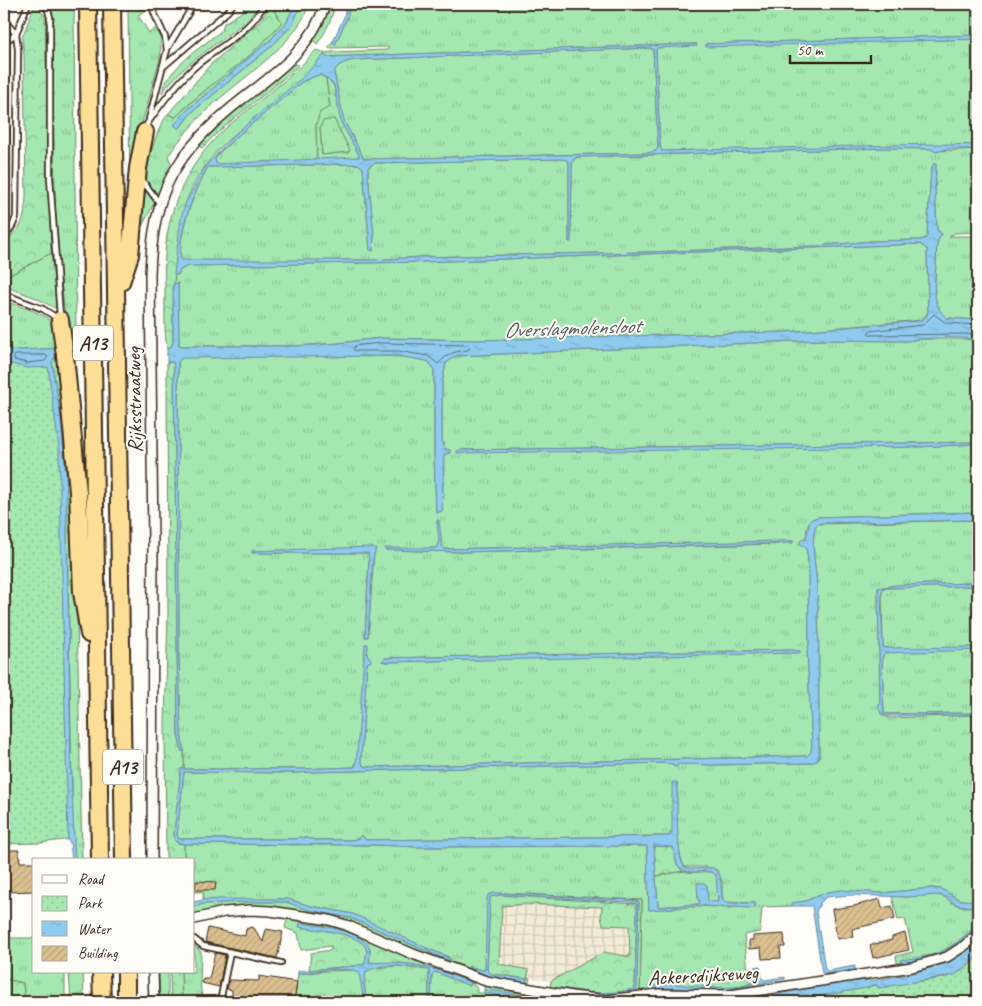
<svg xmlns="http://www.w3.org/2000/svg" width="982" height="1006" font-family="Caveat,sans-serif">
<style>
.industrial{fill:url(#industrial-grid)}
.grass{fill:url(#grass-tufts);stroke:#708868;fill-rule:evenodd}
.forest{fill:url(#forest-crowns);stroke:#708868;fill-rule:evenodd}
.park{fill:url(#park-dots);stroke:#708868}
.water{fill:url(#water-ripples);stroke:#6d8b9b;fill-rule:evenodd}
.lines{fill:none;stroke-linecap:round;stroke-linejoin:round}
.shore{stroke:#5d6a72;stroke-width:1}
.building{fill:url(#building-hatch);stroke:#3b2a1e}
.service-casing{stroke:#3b2a1e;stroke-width:8}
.minor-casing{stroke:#3b2a1e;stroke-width:12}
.motorway-casing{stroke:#3b2a1e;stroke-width:20}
.service{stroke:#fdfcf7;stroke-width:4.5}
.minor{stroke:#fdfcf7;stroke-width:9}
.motorway{stroke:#fdde96;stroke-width:16}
.labels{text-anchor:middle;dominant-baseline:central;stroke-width:4;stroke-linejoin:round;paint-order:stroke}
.shield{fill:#fdfcf7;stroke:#75695f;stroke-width:1}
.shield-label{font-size:20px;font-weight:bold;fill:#3b2a1e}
.street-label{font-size:21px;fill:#3b2a1e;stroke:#fdfcf7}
.water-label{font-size:22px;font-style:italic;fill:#545a5d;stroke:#fdfcf7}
</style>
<defs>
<pattern id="industrial-grid" width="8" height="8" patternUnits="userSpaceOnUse" patternTransform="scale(1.25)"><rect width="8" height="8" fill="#f3ead8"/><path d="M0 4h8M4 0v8" fill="none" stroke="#d1c9b9"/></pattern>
<pattern id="grass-tufts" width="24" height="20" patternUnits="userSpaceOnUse" patternTransform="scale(1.25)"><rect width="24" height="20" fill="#a4e7b1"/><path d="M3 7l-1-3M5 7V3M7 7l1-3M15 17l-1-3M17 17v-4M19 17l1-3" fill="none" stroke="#8ec698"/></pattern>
<pattern id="forest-crowns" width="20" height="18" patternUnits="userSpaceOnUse" patternTransform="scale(1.25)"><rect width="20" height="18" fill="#a4e7b1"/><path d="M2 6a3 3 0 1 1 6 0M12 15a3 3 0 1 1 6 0" fill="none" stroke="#8ec698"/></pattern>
<pattern id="park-dots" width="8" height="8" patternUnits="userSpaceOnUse" patternTransform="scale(1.25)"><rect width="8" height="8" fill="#a4e7b1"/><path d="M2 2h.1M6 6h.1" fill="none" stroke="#8ec698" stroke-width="1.8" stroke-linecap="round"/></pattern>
<pattern id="water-ripples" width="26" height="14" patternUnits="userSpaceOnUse" patternTransform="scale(1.25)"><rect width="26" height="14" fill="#8fcbef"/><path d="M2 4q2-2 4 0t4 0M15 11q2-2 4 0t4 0" fill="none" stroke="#7caecc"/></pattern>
<pattern id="building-hatch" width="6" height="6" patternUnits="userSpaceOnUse" patternTransform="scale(1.25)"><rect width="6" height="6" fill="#dbc090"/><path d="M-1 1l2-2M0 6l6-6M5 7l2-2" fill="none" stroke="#bda57c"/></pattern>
</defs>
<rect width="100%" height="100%" fill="#fdfcf7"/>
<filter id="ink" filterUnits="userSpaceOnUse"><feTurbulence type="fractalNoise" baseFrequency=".02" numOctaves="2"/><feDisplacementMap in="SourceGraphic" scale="10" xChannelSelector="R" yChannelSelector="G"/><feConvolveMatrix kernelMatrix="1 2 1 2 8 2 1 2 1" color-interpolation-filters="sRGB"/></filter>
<g filter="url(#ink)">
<path class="industrial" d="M513,904L602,907L601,917L629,926L630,957L604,952L551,981L530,978L528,977L529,971L499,965L502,906Z"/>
<g class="grass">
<path d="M51,4H74L76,351L69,348L56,240Z"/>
<path d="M128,4H137V9H145L146,10L138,15L149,33L156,28L161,38L160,58L140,131L130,192Z"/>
<path d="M244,4H260C250,20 235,29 220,41C199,56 178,71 162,93C167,68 203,46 222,30L224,23L243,11Z"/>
<path d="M271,4H294L287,22L269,41L187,110L179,129L191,113L273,45L293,24L301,4H309C298,44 238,80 208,109C193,123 180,139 168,156L173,167L137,236C141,204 148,139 168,114L176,117C209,83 251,58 282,22Z"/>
<path d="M330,4H335C332,19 326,32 317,44L314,41V39L323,24Z"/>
<path d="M350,4H978V35L706,44V46L978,39V145L662,151L660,146L656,50L657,48L697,44L326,57L324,55L326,53L332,52L388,50V47L328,48L333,41V44L335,45L347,18Z"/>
<path d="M649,48L653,49L658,148L656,151L648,153L364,159L344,121L334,72C338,63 346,62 354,60Z"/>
<path d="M296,64L299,65C268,94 231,117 202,148L199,146L221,123L292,65Z"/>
<path d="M318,75L326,78L330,107L316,125L317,161L216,164L215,159L219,153L235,138L303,81Z"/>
<path d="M334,118L350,150L349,152L322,155L320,128L323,120Z"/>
<path d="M884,148L931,149L935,151L978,149V232L955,233L949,236H978V320L947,318C930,305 935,282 936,263C937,252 935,242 942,234L937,230L935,190L936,165H933L931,171L927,237L925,239L918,240L873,241L816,246L647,252L421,257L372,260L181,261C177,232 195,192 208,167L358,164L363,168L370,250L373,251L374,236L368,174V168L374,163L561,159L567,160L569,163V242L571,238L572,163L575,158L577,157Z"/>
<path d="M920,244L927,249L928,312L922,320L786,332L477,340L380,338L340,343L296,346H182L179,345L178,283L173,284L174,274L178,275L180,270L188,266L421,262Z"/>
<path d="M51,253L57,309L36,298L4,286V278Z"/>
<path d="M4,301C17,306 46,312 54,325C57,332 59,341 61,348L21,350L4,349V325L12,317L4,310V309L10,310L11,306L4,305Z"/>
<path d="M919,339H966L978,341V442L462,450L917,447L978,444V512L818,517C807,519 807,527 806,537L801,541V544L806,547L808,560L809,645L807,651L812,746L811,752L807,756L369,767L363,766L361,759L367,663L371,661L367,655L368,645L365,644L358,758L354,767L301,769H184V750L181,734L179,655L178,362L182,357L398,356L427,361L430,363L434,370V454L436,512L442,511L444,454L449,453L450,451L444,448L442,442V383L446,363L456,356L819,340L907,341ZM437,521L442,546L445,549L793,541L778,544L463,552L385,550L436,548C442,542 438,530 437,521ZM363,548L374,552L368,637H365L369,560L368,553H252V551ZM791,650L800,651V652L386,662L382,661L385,658Z"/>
<path d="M57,357L75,516L82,860H75L73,836L66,474L61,419L52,363L54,358Z"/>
<path d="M978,520V579L975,583L897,585L878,588L880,704L879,705L881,714L890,718L978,715V901L960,900L941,889L932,888L882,893L851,891L819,895L806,901L792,903V906L762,907L760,932L744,935L750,988L706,992L640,994L642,900L505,893L489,895L485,970H481L469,966V968L491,977L526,983L528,977L530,978L528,985L504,982L468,971L465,967L455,963L451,964L289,911L194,915V907L203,904L240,902H286L322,913L351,918L447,960L449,957L423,947L353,914L311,906L287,899L203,900V892H194V860H184V844L377,845L418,847L647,846L649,910L700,906L730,908L754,903L724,902L722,896V881L717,870L706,867H685C675,856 677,799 677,782L672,832L669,836L366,840L362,835L357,839L351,840H316L300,837L296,839H179L177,835L184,772L295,773L311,772L665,763L712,765L808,763L817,761L819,756C818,700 820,642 817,586C816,569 810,540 816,524Z"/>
<path d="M978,586V647L894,649L883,647L882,590L884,588Z"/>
<path d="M978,650V713L884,714L882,662L883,655L885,652Z"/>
<path d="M683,871C694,875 707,868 717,875L718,902L700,901L699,904L658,907L656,876Z"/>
<path d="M930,894C948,895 944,900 957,905C964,907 971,907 978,906V924C958,942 947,953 920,958L935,957L963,941L978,928V931L946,955L898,967L896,956L913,952L905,919L898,920L892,896L907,897Z"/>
<path d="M4,938H34V972H65V1002H25L23,983L4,979Z"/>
<path d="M194,945L201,952C201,965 198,991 204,1002H182L181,972H194Z"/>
<path d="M397,966L429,970V1002H366L364,982L366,971L372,968Z"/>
<path d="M354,970L359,972L361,976L364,1002H294L298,974L325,971Z"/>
<path d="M69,972H83L84,1002H71Z"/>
<path d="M159,972H168V1002H160Z"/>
<path d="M435,972L470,986L471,983C476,985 477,988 477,993H494L553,1002H431L432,975Z"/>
</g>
<g class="forest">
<path d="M35,4L45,16L51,253L4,278V241C24,228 24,220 26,196L24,56L22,38Z"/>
<path d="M270,5L282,22C272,33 262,45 250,55C225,76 198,93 176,117L168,114L210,65L260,21Z"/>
<path d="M316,50L326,53C301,85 266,109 235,134C214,151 195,177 186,202C184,209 183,217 182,224C173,264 173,302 173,342L171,347L167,349C164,331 165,311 165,292C165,280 164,267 165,254C168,205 190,160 227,127C257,101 290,80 316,50Z"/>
<path d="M326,78L334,85L341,122L359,155V157L317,161L316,125L320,112L330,107ZM334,119L350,150L349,152L322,155L320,128L323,121Z"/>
<path d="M167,362H173L174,367L178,734L182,752L184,750V769H181L174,834L177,843L184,844V860H167L166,856L165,724L168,614Z"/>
<path d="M654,846L673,847L677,865L683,871L656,876Z"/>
<path d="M500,895L637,904L635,989L607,994L592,993L560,988L606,996L636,991L639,902L632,900H642L640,994L617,997L550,989L551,981L604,952L630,957L629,926L603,925L601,917L602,907L525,904L502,906L499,964L529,970L527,979L492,974L487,972L490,897Z"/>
<path d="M288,916L337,925L474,979V984C440,969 407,960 369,963L370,950L353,934L300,923V927C314,929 360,933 366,948C368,952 365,959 365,964L354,966L309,970L311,953L331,950V946L301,950L298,933L285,928Z"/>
<path d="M170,972H181L182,1002H171Z"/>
<path d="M4,979L23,983L25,1002H13V999L4,998Z"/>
<path d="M485,983L606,1002H574L484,990Z"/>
</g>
<g class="park">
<path d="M4,357L48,361L61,445L71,839L40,843L4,844Z"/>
<path d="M978,956V1002H785L860,989C889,979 923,985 953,975C962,972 972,963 978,956Z"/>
</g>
<g class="water">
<path d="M294,4H301L293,24L273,45L191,113L179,129L174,125L187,110L269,41L287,22Z"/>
<path d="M346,4H350L347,18L335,45L332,44L333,41L344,17Z"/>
<path d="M978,35V39L706,47V44Z"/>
<path d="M696,44L697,46L657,48L656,50L660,146L662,151L935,144L978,145V149H946L936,152L931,149L884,148L577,157L575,158L572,163L571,242H569V163L567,160L561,159L374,163L368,167V174L374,236L373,251L370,250L363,168L358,164L208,167C194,191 177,233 181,260H372L421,257L647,252L816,246L873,241L918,240L925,239L927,236L931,171L934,163L936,164L935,190L937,230L942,234C935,242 937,251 936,263C935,282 930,305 947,318L978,320V341C964,335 923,338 907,341L819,340L456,356L446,363L442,383V442L444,448L450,450V453L444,455L442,511L436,513L434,454V370L430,363L427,361L397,356L182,358L178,362L179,655L181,734L184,750L182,752L178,734L174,367L173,362H167V349L171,347L173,342V284L178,283L179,345L182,346H296L340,343L380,338L477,340L786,332L918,321L926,317L928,312L927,249L920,244L421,262L188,266L180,270L178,275L174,274L181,218L186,202L206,166L233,136L302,78L324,55L327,57ZM649,48L653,49L658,148L656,151L648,153L364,159L344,121L334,72C338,63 346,62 354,60ZM318,75H322L334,85L341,122L359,155V157L216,164L215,159L219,153L235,138L303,81Z"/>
<path d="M69,348L76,350V357L54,358L52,363L61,419L66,474L71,768L75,860H72L70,842L67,840L68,837L59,448L48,367L27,368L4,362V349L21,350Z"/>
<path d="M978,442V444L917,447L457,453V451L462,450Z"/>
<path d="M978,512V520L821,523L816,525C810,541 816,569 817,586C820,643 818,700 819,756L817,761L808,763L712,765L678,764L677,767H674L672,764L665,763L311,772L295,773L184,772L177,835L179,839H296L300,837L316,840H351L357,839L362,835L366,840L669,836L672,832V782H677C677,795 676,863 685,867C693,871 705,867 713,868L720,876L722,896L724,902L731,903H755V908L700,906L649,910L647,846L418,847L377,845L184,844L175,841L174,834L181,769H301L354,767L356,766L365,644H368L367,655L371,659V661L367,663L361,759L363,766L369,767L807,756L811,752L812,746L807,651L809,645L808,560L806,547L800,544V541L806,538L810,520L818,517ZM654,846L673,847L677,865C692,879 703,866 716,875L718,902L708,901L707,885L703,883H697L698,900L700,901L699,904L658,907Z"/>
<path d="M439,520L442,546L445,549L778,541H793V543L463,552L385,550V548H436L439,541L437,521Z"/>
<path d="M371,547L376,549L373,558L368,637H365L369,560L368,553H252V551Z"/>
<path d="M977,579L978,586L884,588L882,590L881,594L883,647L885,648L978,647V650L885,653L883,655L882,662L884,714L978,713V715L884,716L878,708L880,703L878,588L897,585L974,583Z"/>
<path d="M791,650L800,651V653L386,662L382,661L385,658Z"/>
<path d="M932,888L941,889L960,900L978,901V906C970,907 961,907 954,903C949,900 946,896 940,895L907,897L852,895L826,897L820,903L816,912L825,969L827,971L855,966V970L825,974L822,973L812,906H792L791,903L806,901L827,892L841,890L882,893Z"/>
<path d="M494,893L632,900L639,902L637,991L606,996L560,989V988C590,993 604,995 635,989L637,904L631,902L500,895L490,897L487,971L492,974L527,979L526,983L491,977L469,968V966L481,970H485L487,898L488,895Z"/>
<path d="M220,899H287L311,906L353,914L451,959V960H447L351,918L309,910L286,902H240L203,904L194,907V902L203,900Z"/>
<path d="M300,923C317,925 361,930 369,947C371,952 369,958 369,963C406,960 438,968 471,983L470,986L435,972L432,975L431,1002H429V970C409,967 383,961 366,972L364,982L366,1002H364L359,972C346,966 313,971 298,974V971L354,966L365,964C365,959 368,952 366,948C361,933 313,929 299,927Z"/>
<path d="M978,924V928C952,951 936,960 901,963L900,960C941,955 948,952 978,924Z"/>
<path d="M978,941V956L955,975L879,988L877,985H871L870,987L860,989L785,1002H720L778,994L839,982L870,980L871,981L908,974L944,964L966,952Z"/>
<path d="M760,966L762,978L764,980L785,977V979L724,990L707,991L670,988L649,990L648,986C656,986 664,984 671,984C692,985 740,993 756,980L755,967Z"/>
<path d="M484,990L495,991L574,1002H553L484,993Z"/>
</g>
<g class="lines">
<g class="shore">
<path d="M978,325L946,323L934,314L923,325L870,331L868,333L871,335L966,334L978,335"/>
<path d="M381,343L468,345L470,347L468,350C455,351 447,354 438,364L428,356L398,351H355L353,349L355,346Z"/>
<path d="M16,355H45L48,357L45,361L28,363L14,360V357Z"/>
</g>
</g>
<g class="building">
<path d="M4,850H19L20,862H34V891L4,892Z"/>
<path d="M196,881L216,882L215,890H195Z"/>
<path d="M880,899L882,908L892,906L895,919L852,929L853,937L837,939L832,909L854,906Z"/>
<path d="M251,927L254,928L263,942L266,929L283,932L277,958L205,942L208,928L245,936L246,929Z"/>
<path d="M905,933L909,950L873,958L870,945L892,940V937Z"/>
<path d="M784,934L785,947H780L781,958L762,959L761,948L749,949V940H753V936Z"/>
<path d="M215,953L225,955L219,987L202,983L203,979H209Z"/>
<path d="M259,976L297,982L294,1002H232V990L227,989L229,980L259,981Z"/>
</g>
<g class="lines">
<defs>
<g id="service">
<path d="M46,4L50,17V178L60,316"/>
<path d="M4,20L16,34L4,42"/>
<path d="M167,49L189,12L192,4"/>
<path d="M164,66L228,11L233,4"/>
<path d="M149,119L167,50L165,37L155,15L151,4"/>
<path d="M147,124C162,102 178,81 198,64C219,47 253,29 264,4"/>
<path d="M142,180L160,204"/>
<path d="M4,236C11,231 13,225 16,217L18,49L16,34L28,4"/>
<path d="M4,294L43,309L57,318"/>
<path d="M194,939L203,946L281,963"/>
<path d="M220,1002L230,952"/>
</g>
<g id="minor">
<path d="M152,860L153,543L150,275C151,239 157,196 178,165C194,140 218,118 241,100C276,73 312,48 325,4"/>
<path d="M194,919L224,912L250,910L270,911L329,920L346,925L413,954L486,981L572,996L606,1000L659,994L730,995L912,967L947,957L964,946L978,934"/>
<path d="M153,972L154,1002"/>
</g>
<g id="motorway">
<path d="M88,4L100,860"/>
<path d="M112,4L124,860"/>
<path d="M121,282L130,255L138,168L145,132"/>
<path d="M60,320L65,355L78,492L82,592L89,634"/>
<path d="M101,972L102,1002"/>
<path d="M126,972V1002"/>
</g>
</defs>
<use href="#service" class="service-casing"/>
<use href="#minor" class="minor-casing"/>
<use href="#motorway" class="motorway-casing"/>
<use href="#service" class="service"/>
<use href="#minor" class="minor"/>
<use href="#motorway" class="motorway"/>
</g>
</g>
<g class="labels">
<g class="shield">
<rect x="73" y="325.5" width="40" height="35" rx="4"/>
<rect x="103" y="749.5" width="40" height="35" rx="4"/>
</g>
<g class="shield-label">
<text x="93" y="343">A13</text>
<text x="123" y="767">A13</text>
</g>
<g class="street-label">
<text transform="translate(134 400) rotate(-91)">Rijksstraatweg</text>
<text transform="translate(703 975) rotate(-3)">Ackersdijkseweg</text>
</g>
<g class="water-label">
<text transform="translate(572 328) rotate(-2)">Overslagmolensloot</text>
</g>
</g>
<rect width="982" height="1006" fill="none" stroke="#fdfcf7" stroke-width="20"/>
<rect x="10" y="10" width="962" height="986" fill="none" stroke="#3b2a1e" stroke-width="2" filter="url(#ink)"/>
<rect x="32" y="858" width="162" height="115" fill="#fdfcf7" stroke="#afa8a0"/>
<rect x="42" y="875" width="25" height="8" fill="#fdfcf7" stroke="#afa8a0"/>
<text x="78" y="884" font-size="15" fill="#3b2a1e">Road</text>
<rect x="42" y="896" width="25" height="15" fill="url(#park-dots)" stroke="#afa8a0"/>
<text x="78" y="908" font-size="15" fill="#3b2a1e">Park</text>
<rect x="42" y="921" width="25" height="15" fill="url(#water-ripples)" stroke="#afa8a0"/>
<text x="78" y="934" font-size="15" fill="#3b2a1e">Water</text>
<rect x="42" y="946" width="25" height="15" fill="url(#building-hatch)" stroke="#afa8a0"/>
<text x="78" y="958" font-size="15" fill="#3b2a1e">Building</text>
<path d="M790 55v8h81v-8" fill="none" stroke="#3b2a1e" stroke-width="2.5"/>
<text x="797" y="55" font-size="15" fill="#3b2a1e" stroke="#fdfcf7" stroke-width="4" paint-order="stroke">50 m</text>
</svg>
